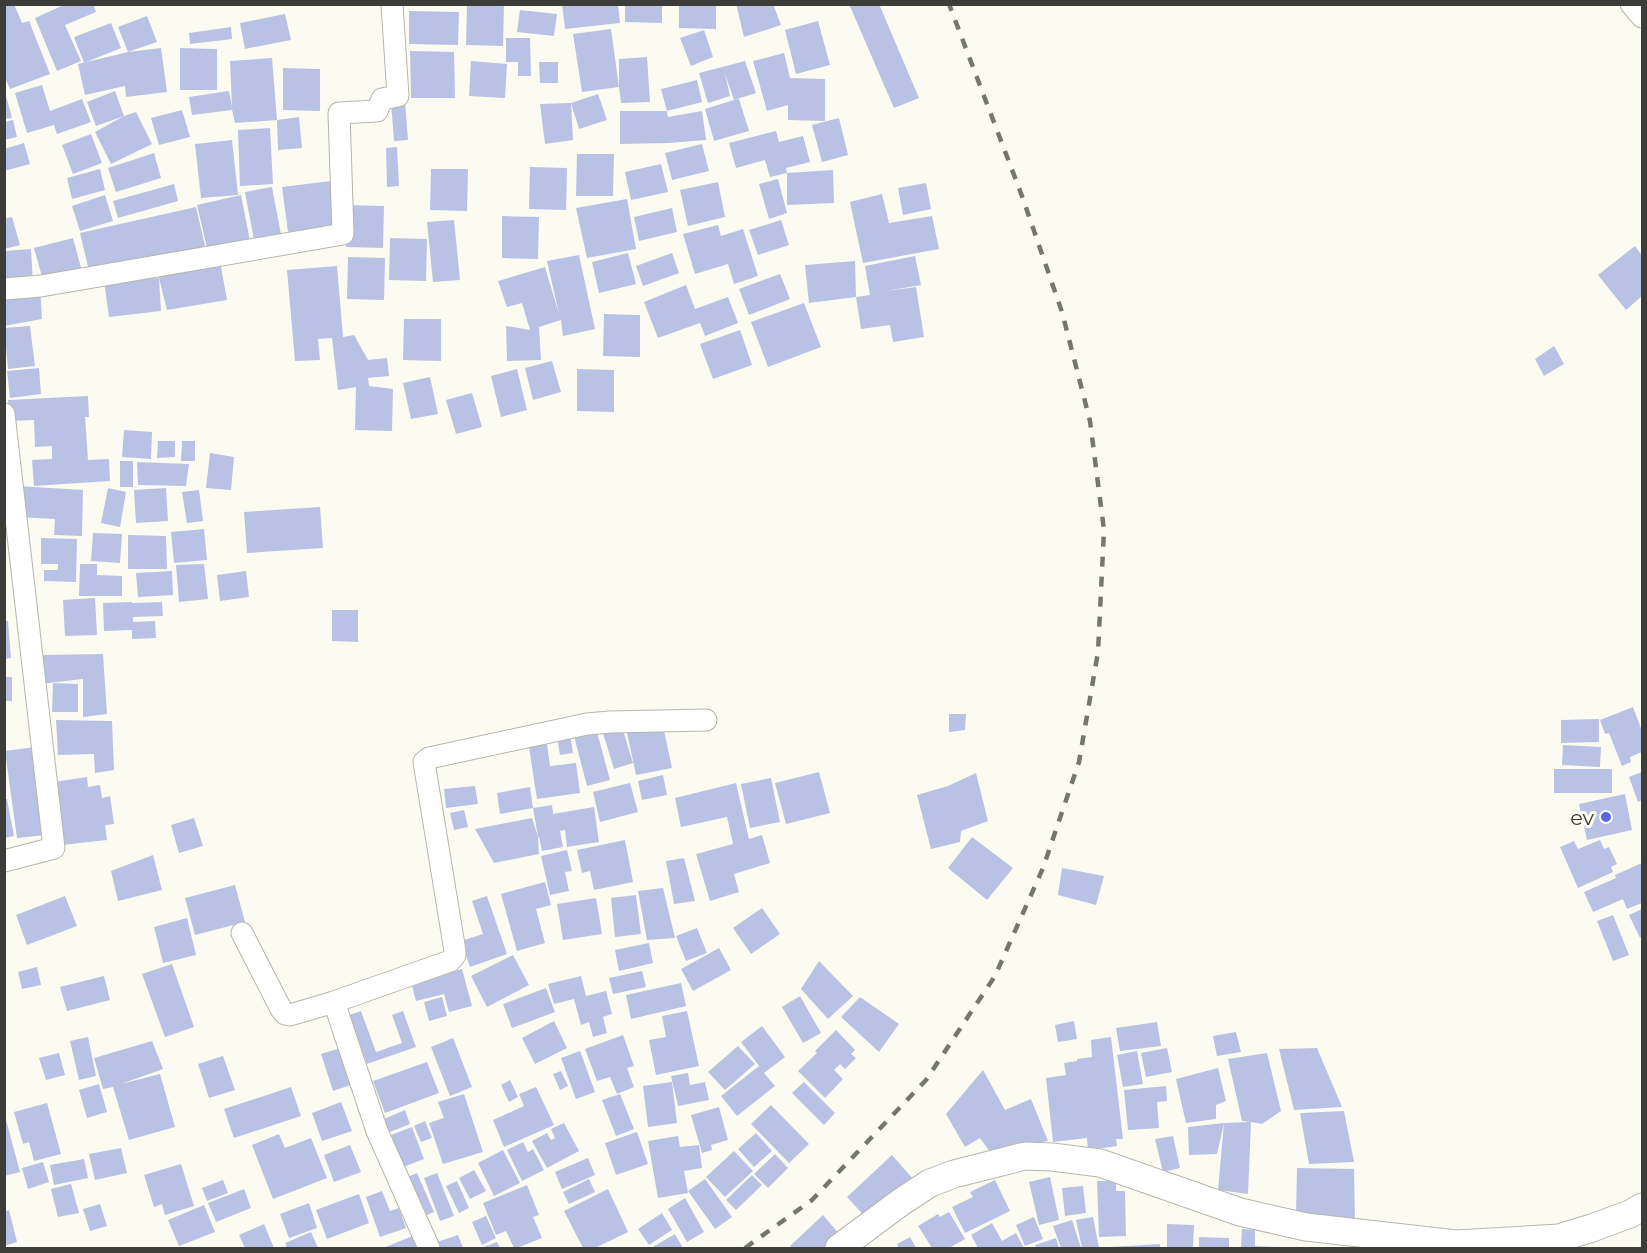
<svg xmlns="http://www.w3.org/2000/svg" width="1647" height="1253" font-family="Montserrat,sans-serif">
<style>
.building{fill:#b9c2e4}
.lines{fill:none;stroke-linecap:round;stroke-linejoin:round}
.minor-casing{stroke:#b6b6ac;stroke-width:23}
.tertiary-casing{stroke:#b6b6ac;stroke-width:29}
.minor{stroke:#fff;stroke-width:21}
.tertiary{stroke:#fff;stroke-width:27}
.rail{stroke:#767671;stroke-width:4.5;stroke-dasharray:10 10;stroke-linecap:butt}
.poi-dot{fill:#5868df;stroke:#fcfbf2;stroke-width:2}
.labels{text-anchor:middle;dominant-baseline:central;stroke-width:6;stroke-linejoin:round;paint-order:stroke}
.poi-label{font-size:21px;fill:#3c3c38;stroke:#fcfbf2;text-anchor:end}
</style>
<rect width="100%" height="100%" fill="#fcfbf2"/>
<g class="building">
<path d="M4,4H14L22,23L29,21L50,74L10,89L4,76Z"/>
<path d="M66,4H93L96,12L65,25L81,61L57,71L35,18Z"/>
<path d="M467,4H504L503,46L466,45Z"/>
<path d="M562,4H618L620,23L565,29Z"/>
<path d="M625,4H662V23L625,22Z"/>
<path d="M679,4H716V29L679,28Z"/>
<path d="M736,4H773L781,25L744,37Z"/>
<path d="M849,4H879L919,98L894,108Z"/>
<path d="M520,10L557,14L554,36L517,32Z"/>
<path d="M409,11L459,12L458,45L409,44Z"/>
<path d="M285,14L291,40L245,49L240,23Z"/>
<path d="M147,16L157,42L128,52L161,48L167,92L126,97L125,86L85,95L78,64L128,52L118,27Z"/>
<path d="M818,21L830,65L796,74L785,30Z"/>
<path d="M111,23L121,48L84,63L74,37Z"/>
<path d="M231,27L232,39L190,44L189,33Z"/>
<path d="M611,29L619,87L582,92L573,34Z"/>
<path d="M704,30L713,57L691,66L680,38Z"/>
<path d="M506,38H530L531,76H518V62H506Z"/>
<path d="M180,48L217,49V90H180Z"/>
<path d="M410,51L454,52L455,98H411Z"/>
<path d="M784,53L790,78L825,79V121L788,120V105L767,111L753,61Z"/>
<path d="M647,57L650,102L621,103L619,87V59Z"/>
<path d="M272,58L277,120L235,123L232,110L192,115L189,97L229,91L232,107L230,61Z"/>
<path d="M471,61L507,64L505,98L469,96Z"/>
<path d="M745,61L756,93L734,100L739,99L749,131L714,141L705,109L734,100L725,74L730,96L708,103L699,73Z"/>
<path d="M539,62H558V83H540Z"/>
<path d="M283,68L320,69V111L283,110Z"/>
<path d="M697,80L702,102L667,111L661,89Z"/>
<path d="M42,85L50,111L82,99L91,122L57,134L54,125L27,133L15,93Z"/>
<path d="M115,91L124,116L136,112L152,144L111,164L95,132L124,116L96,126L87,102Z"/>
<path d="M5,92L12,118L5,119Z"/>
<path d="M598,94L607,120L579,129L571,103L573,140L545,144L540,104L571,103Z"/>
<path d="M405,101L408,140L394,141L391,102Z"/>
<path d="M182,110L190,137L159,145L151,118Z"/>
<path d="M620,111H667L668,117L702,111L706,140L668,143L620,144Z"/>
<path d="M299,117L302,148L278,150L277,120Z"/>
<path d="M839,118L848,155L822,162L812,125Z"/>
<path d="M13,120L17,137L4,140V122Z"/>
<path d="M270,128L273,184L240,186L238,130Z"/>
<path d="M776,131L779,142L803,136L810,162L786,168L787,173L770,177L765,160L736,168L729,143Z"/>
<path d="M91,134L102,163L73,174L62,145Z"/>
<path d="M232,140L238,195L201,198L195,144Z"/>
<path d="M24,143L30,164L4,171V149Z"/>
<path d="M702,144L709,171L672,180L665,153Z"/>
<path d="M397,147L399,186L387,187L386,148Z"/>
<path d="M154,153L161,178L116,192L108,168Z"/>
<path d="M577,154H614L613,196H576Z"/>
<path d="M661,164L668,192L631,200L625,172Z"/>
<path d="M530,167L567,168L566,210L529,209Z"/>
<path d="M100,169L105,190L72,199L67,178Z"/>
<path d="M431,169H468L467,211L430,210Z"/>
<path d="M833,170L834,203L787,205V173Z"/>
<path d="M778,179L787,213L769,219L759,184Z"/>
<path d="M331,181L337,226L288,232L282,187Z"/>
<path d="M718,182L725,217L688,226L680,190Z"/>
<path d="M926,183L931,209L903,215L898,188Z"/>
<path d="M174,184L178,201L118,218L113,201Z"/>
<path d="M272,187L282,240L255,245L245,192Z"/>
<path d="M882,194L889,223L932,216L939,249L863,263L850,202Z"/>
<path d="M105,195L113,221L80,231L72,206Z"/>
<path d="M241,195L251,246L207,248L197,205Z"/>
<path d="M627,199L636,249L587,258L576,208Z"/>
<path d="M347,205L384,206L383,248L346,247Z"/>
<path d="M196,207L206,250L90,275L80,233Z"/>
<path d="M672,208L677,232L639,241L634,217Z"/>
<path d="M502,216L539,217L538,259L502,258Z"/>
<path d="M12,217L20,245L4,249V219Z"/>
<path d="M454,220L460,280L433,282L427,222Z"/>
<path d="M781,220L789,245L758,255L749,230Z"/>
<path d="M718,225L721,236L743,229L758,276L734,284L728,264L695,274L683,234Z"/>
<path d="M73,238L83,275L44,284L34,248Z"/>
<path d="M390,238L427,239L426,281L389,280Z"/>
<path d="M1635,246L1642,256V296L1626,310L1598,275Z"/>
<path d="M31,249L33,285L4,286V251Z"/>
<path d="M628,253L636,284L599,293L592,262Z"/>
<path d="M672,253L679,273L643,286L636,266Z"/>
<path d="M579,255L595,329L563,336L561,320L539,327L541,360L507,361L506,326L530,330L522,303L507,307L498,281L545,267L559,314L547,261Z"/>
<path d="M915,256L921,285L886,291L916,287L924,337L893,342L890,325L861,329L856,297L870,295L865,266Z"/>
<path d="M348,257L385,258L384,300L347,299Z"/>
<path d="M220,261L227,300L167,310L159,278L161,311L109,317L104,281L159,278L160,272Z"/>
<path d="M855,261L856,297L809,303L805,265Z"/>
<path d="M337,266L343,337L354,335L368,360L387,358L389,376L368,378L369,386L393,389L392,431L355,430L356,387L338,390L332,338L318,339L320,360L295,361L287,270Z"/>
<path d="M780,274L790,299L749,315L739,289Z"/>
<path d="M686,285L695,309L728,297L738,323L705,336L700,323L658,338L644,302Z"/>
<path d="M40,288L42,319L4,326V292Z"/>
<path d="M804,303L821,347L768,367L751,322Z"/>
<path d="M604,314L640,315V357L603,356Z"/>
<path d="M404,319H441V361L403,360Z"/>
<path d="M30,326L35,366L8,369L4,328Z"/>
<path d="M740,330L752,365L713,379L700,344Z"/>
<path d="M1554,346L1564,364L1544,376L1535,359Z"/>
<path d="M552,361L561,392L533,400L525,368Z"/>
<path d="M39,368L41,394L10,398L7,371Z"/>
<path d="M517,369L527,410L501,417L491,376Z"/>
<path d="M577,369L614,370V412L577,411Z"/>
<path d="M430,377L438,414L411,419L403,383Z"/>
<path d="M472,393L482,427L456,434L446,400Z"/>
<path d="M88,396L89,417H85L88,460L109,459L110,481L34,486L32,460L52,459V446L35,447L34,420L9,421L8,400Z"/>
<path d="M124,430L152,432L151,459L122,457Z"/>
<path d="M158,441H175V457L157,458Z"/>
<path d="M182,441H195V461H181Z"/>
<path d="M210,453L234,457L231,490L206,488Z"/>
<rect x="120" y="461" width="13" height="26"/>
<path d="M137,462L189,464L186,486L138,485Z"/>
<path d="M18,486L83,490L82,536L54,535L55,519L17,517Z"/>
<path d="M108,488L126,492L120,527L101,523Z"/>
<path d="M166,488L168,521L136,523L134,490Z"/>
<path d="M199,490L203,521L187,523L182,492Z"/>
<path d="M320,507L323,548L247,553L244,512Z"/>
<path d="M204,529L207,560L174,563L171,532Z"/>
<path d="M93,533L122,534L120,563L91,561Z"/>
<path d="M128,535L166,536L167,569H128Z"/>
<path d="M41,538L77,539L76,582L44,581V570H58V564H41Z"/>
<path d="M80,564H97V575L122,576V596H79Z"/>
<path d="M204,564L208,599L179,602L176,565Z"/>
<path d="M172,571L173,595L138,597L136,573Z"/>
<path d="M246,571L249,597L220,601L217,575Z"/>
<path d="M95,598L97,635L65,636L63,600Z"/>
<path d="M132,602V603L162,602L163,616L133,617V622L155,621L156,638L132,639V630L104,631L103,603Z"/>
<path d="M332,610H358V642L332,641Z"/>
<path d="M4,621H8L11,658L4,659Z"/>
<path d="M103,654L107,714L83,717V679L40,684V655Z"/>
<rect x="4" y="677" width="8" height="24"/>
<path d="M53,683L78,684V712H52Z"/>
<path d="M1633,707L1642,731V752L1630,757L1631,762L1622,766L1609,733L1605,734L1600,720Z"/>
<path d="M949,714H966L965,730L949,732Z"/>
<path d="M1599,719V742L1561,743V720Z"/>
<path d="M56,720L112,721L114,770L95,773L94,754L58,755Z"/>
<path d="M663,726L672,768L636,775L627,733Z"/>
<path d="M622,727L633,763L614,769L603,733Z"/>
<path d="M573,732H597L610,780L587,786Z"/>
<path d="M570,734L573,753L560,755L557,737Z"/>
<path d="M547,744L550,766L576,763L580,793L537,799L529,747Z"/>
<path d="M1563,745L1601,747L1600,767L1562,765Z"/>
<path d="M35,747L46,835L17,838L5,751Z"/>
<rect x="1554" y="769" width="58" height="24"/>
<path d="M819,772L830,813L786,824L775,783Z"/>
<path d="M1642,772V800L1638,802L1629,777Z"/>
<path d="M976,773L988,821L961,831L960,842L931,849L917,795L948,786Z"/>
<path d="M663,775L667,795L642,800L638,781Z"/>
<path d="M87,777L88,787L100,785L102,798L110,796L114,824L105,825L107,840L62,845L54,782Z"/>
<path d="M771,778L780,822L750,828L741,784Z"/>
<path d="M630,783L638,812L600,822L593,792Z"/>
<path d="M736,783L749,839L762,835L770,863L734,874L739,892L710,901L696,854L733,844L727,817L681,827L675,798Z"/>
<path d="M475,786L478,804L446,808L444,789Z"/>
<path d="M530,787L533,808L500,814L497,793Z"/>
<path d="M1625,794L1632,830L1587,840L1579,804Z"/>
<path d="M4,799H7L14,836L4,838Z"/>
<path d="M552,805L553,814L594,807L599,842L567,847L565,830L560,831L563,847L542,851L539,837H538L533,808Z"/>
<path d="M464,810L468,827L454,830L450,813Z"/>
<path d="M194,818L203,846L179,853L171,825Z"/>
<path d="M532,818L538,837L539,854L494,863L475,829Z"/>
<path d="M972,837L1013,868L987,900L948,868Z"/>
<path d="M625,840L633,882L594,890L590,871L582,873L577,850Z"/>
<path d="M1600,840L1604,849L1609,847L1617,864L1611,867L1613,872L1578,888L1560,847L1574,841L1578,849Z"/>
<path d="M567,850L572,871L565,872L569,891L550,895L541,856Z"/>
<path d="M153,855L162,890L118,901L111,871Z"/>
<path d="M684,858L695,901L674,904L666,861Z"/>
<path d="M1642,863V903L1627,909L1623,899L1593,912L1584,892L1616,878L1615,875Z"/>
<path d="M1062,868L1104,876L1096,905L1058,895Z"/>
<path d="M545,882L551,905L536,909L545,943L517,951L501,894Z"/>
<path d="M235,885L245,922L195,935L185,898Z"/>
<path d="M663,888L675,938L647,940L638,891Z"/>
<path d="M636,895L641,934L615,937L611,898Z"/>
<path d="M65,896L77,926L27,945L16,915Z"/>
<path d="M487,896L507,954L470,967L461,941L483,934L472,901Z"/>
<path d="M596,898L602,934L563,940L557,904Z"/>
<path d="M762,908L780,934L751,954L733,928Z"/>
<path d="M1642,909V936L1640,938L1629,915Z"/>
<path d="M1613,915L1629,955L1613,961L1597,921Z"/>
<path d="M187,918L196,955L163,963L154,927Z"/>
<path d="M697,928L707,953L686,961L676,936Z"/>
<path d="M649,943L653,963L619,971L615,950Z"/>
<path d="M719,948L731,970L693,991L681,969Z"/>
<path d="M513,955L529,985L487,1007L471,976Z"/>
<path d="M819,961L853,996L828,1019L801,989Z"/>
<path d="M172,964L194,1027L165,1037L142,974Z"/>
<path d="M37,967L41,985L22,989L18,972Z"/>
<path d="M462,969L472,1006L449,1012L444,994L416,1001L411,982Z"/>
<path d="M642,971L646,987L613,994L609,978Z"/>
<path d="M104,976L110,1000L67,1011L60,987Z"/>
<path d="M581,976L586,996L606,991L612,1014L603,1017L607,1033L593,1037L589,1022L581,1025L574,999L554,1004L548,984Z"/>
<path d="M681,983L686,1006L631,1019L626,995Z"/>
<path d="M546,988L555,1012L512,1028L503,1004Z"/>
<path d="M800,996L821,1033L803,1043L782,1007Z"/>
<path d="M442,997L447,1016L429,1021L424,1002Z"/>
<path d="M860,997L899,1024L879,1052L841,1017Z"/>
<path d="M361,1011L376,1052L402,1043L392,1015L403,1011L416,1047L367,1064L349,1015Z"/>
<path d="M687,1011L699,1066L656,1075L649,1040L666,1037L662,1016Z"/>
<path d="M554,1021L567,1048L535,1064L522,1038Z"/>
<path d="M1074,1021L1077,1039L1058,1042L1055,1025Z"/>
<path d="M1157,1022L1161,1046L1120,1051L1116,1028Z"/>
<path d="M762,1026L785,1057L764,1073L775,1086L737,1116L721,1096L759,1066L741,1042Z"/>
<path d="M836,1030L855,1050L851,1054L856,1058L845,1069L840,1064L834,1070L843,1079L825,1098L798,1071L817,1053L815,1051Z"/>
<path d="M1236,1032L1241,1052L1217,1056L1213,1036Z"/>
<path d="M623,1035L634,1066L627,1068L634,1087L617,1094L610,1077L597,1081L585,1049Z"/>
<path d="M88,1037L96,1076L79,1080L70,1041Z"/>
<path d="M1111,1037L1123,1139H1116L1117,1146L1088,1150L1087,1138L1053,1142L1046,1078L1066,1075L1064,1063L1077,1061V1059L1092,1057L1091,1040Z"/>
<path d="M453,1038L472,1087L450,1096L431,1047Z"/>
<path d="M152,1041L163,1069L121,1084L160,1074L175,1127L129,1140L113,1087L103,1089L94,1058Z"/>
<path d="M738,1046L755,1064L725,1090L708,1072Z"/>
<path d="M344,1047L357,1083L333,1091L321,1054Z"/>
<path d="M1167,1048L1172,1072L1146,1077L1141,1053Z"/>
<path d="M1317,1048L1342,1107L1294,1110L1279,1049Z"/>
<path d="M580,1051L595,1092L576,1099L561,1058Z"/>
<path d="M1137,1051L1143,1084L1123,1087L1117,1055Z"/>
<path d="M59,1053L65,1075L46,1080L39,1058Z"/>
<path d="M1267,1053L1281,1111L1262,1124L1251,1122L1248,1194L1218,1190L1224,1123L1217,1154L1189,1155L1188,1127L1224,1123L1251,1122L1242,1121L1228,1059Z"/>
<path d="M223,1056L235,1090L209,1098L198,1064Z"/>
<path d="M427,1062L439,1093L385,1113L373,1081Z"/>
<path d="M1218,1068L1226,1101L1216,1105V1119L1186,1123L1176,1079Z"/>
<path d="M983,1070L1005,1110L1031,1099L1048,1141L990,1152L980,1138L965,1147L946,1114Z"/>
<path d="M561,1071L568,1086L560,1090L553,1074Z"/>
<path d="M688,1073L690,1085L705,1082L709,1100L678,1106L671,1076Z"/>
<path d="M510,1080L518,1097L509,1102L501,1085Z"/>
<path d="M672,1082L677,1123L648,1127L643,1086Z"/>
<path d="M804,1082L835,1113L824,1125L792,1093Z"/>
<path d="M99,1084L107,1112L87,1118L79,1090Z"/>
<path d="M1166,1086L1167,1101L1157,1102L1159,1128L1128,1130L1124,1090Z"/>
<path d="M291,1087L301,1116L234,1138L224,1109Z"/>
<path d="M536,1087L554,1125L504,1147L493,1120L524,1106L519,1094Z"/>
<path d="M464,1094L483,1152L443,1164L429,1123L444,1118L438,1102Z"/>
<path d="M620,1094L634,1129L616,1136L602,1100Z"/>
<path d="M341,1102L352,1131L322,1141L312,1113Z"/>
<path d="M47,1103L61,1154L34,1161L29,1142L23,1144L14,1112Z"/>
<path d="M771,1105L809,1144L789,1163L751,1124Z"/>
<path d="M719,1107L728,1140L711,1145L712,1150L702,1153L691,1115Z"/>
<path d="M405,1110L410,1124L382,1135L377,1122Z"/>
<path d="M1344,1111L1354,1162L1309,1164L1300,1113Z"/>
<path d="M5,1116L20,1172L4,1176V1117Z"/>
<path d="M425,1121L432,1138L421,1142L414,1126Z"/>
<path d="M564,1123L579,1151L547,1168L532,1141L547,1133L551,1140L555,1138L551,1129Z"/>
<path d="M412,1127L424,1159L398,1169L386,1137Z"/>
<path d="M637,1132L648,1164L616,1175L605,1143Z"/>
<path d="M756,1133L772,1151L754,1167L738,1149Z"/>
<path d="M279,1134L285,1148L311,1138L327,1178L273,1199L252,1145Z"/>
<path d="M678,1136L680,1147L699,1145L702,1168L684,1171L688,1193L658,1198L648,1141Z"/>
<path d="M1173,1136L1180,1168L1163,1172L1155,1139Z"/>
<path d="M523,1142L528,1152L533,1149L544,1170L522,1181L507,1150Z"/>
<path d="M350,1145L361,1172L334,1182L324,1155Z"/>
<path d="M121,1148L127,1173L95,1180L89,1154Z"/>
<path d="M503,1150L520,1183L494,1196L478,1163Z"/>
<path d="M734,1151L753,1171L725,1197L706,1177Z"/>
<path d="M775,1154L788,1168L768,1188L754,1174Z"/>
<path d="M892,1155L913,1179L868,1220L847,1197Z"/>
<path d="M588,1158L595,1175L562,1189L555,1172Z"/>
<path d="M84,1159L88,1178L54,1185L50,1165Z"/>
<path d="M43,1162L49,1182L28,1189L22,1168Z"/>
<path d="M181,1164L194,1206L165,1215L162,1204L154,1207L144,1175Z"/>
<path d="M1297,1168L1354,1169L1355,1222L1296,1216Z"/>
<path d="M474,1170L486,1191L470,1199L459,1178Z"/>
<path d="M417,1173L434,1212L420,1218L402,1179Z"/>
<path d="M437,1173L454,1216L440,1221L424,1178Z"/>
<path d="M752,1175L762,1185L736,1210L726,1200Z"/>
<path d="M1050,1177L1059,1220L1039,1225L1029,1182Z"/>
<path d="M589,1179L595,1192L569,1204L563,1192Z"/>
<path d="M705,1179L732,1217L715,1229L688,1191Z"/>
<path d="M223,1180L228,1193L207,1201L202,1188Z"/>
<path d="M995,1180L1010,1211L965,1233L952,1207L973,1197L970,1192Z"/>
<path d="M457,1181L469,1208L459,1213L446,1186Z"/>
<path d="M1097,1181H1116V1191H1125L1126,1236L1099,1237Z"/>
<path d="M71,1184L79,1213L58,1217L51,1189Z"/>
<path d="M527,1185L539,1215L533,1217L542,1238L517,1248H514L506,1231L496,1235L483,1203Z"/>
<path d="M1083,1186L1086,1213L1065,1216L1062,1188Z"/>
<path d="M244,1189L251,1208L216,1222L208,1203Z"/>
<path d="M608,1189L628,1232L595,1248H583L564,1211Z"/>
<path d="M382,1191L390,1211L399,1208L406,1228L380,1237L366,1197Z"/>
<path d="M359,1194L369,1223L327,1239L316,1210Z"/>
<path d="M685,1198L704,1232L687,1242L668,1209Z"/>
<path d="M309,1203L317,1228L289,1238L280,1214Z"/>
<path d="M100,1204L107,1226L90,1231L83,1209Z"/>
<path d="M204,1205L215,1232L179,1246L168,1220Z"/>
<path d="M9,1210L17,1242L4,1246V1212Z"/>
<path d="M949,1212L965,1239L949,1248H932L918,1226L938,1214L940,1217Z"/>
<path d="M662,1213L672,1230L649,1245L638,1229Z"/>
<path d="M823,1215L841,1236L827,1248H792L790,1246Z"/>
<path d="M486,1216L496,1238L482,1245L472,1222Z"/>
<path d="M1034,1217L1043,1239L1025,1246L1016,1225Z"/>
<path d="M1093,1217L1099,1248H1082L1076,1220Z"/>
<path d="M1072,1220L1081,1248H1061L1053,1226Z"/>
<path d="M992,1223L1002,1241L1016,1233L1024,1248H978L971,1235Z"/>
<path d="M264,1224L274,1248H245L239,1235Z"/>
<path d="M1167,1224L1194,1225L1193,1248H1167Z"/>
<path d="M1242,1229L1255,1230V1246L1276,1247V1248H1241Z"/>
<path d="M311,1232L318,1248H287L285,1243Z"/>
<path d="M675,1234L683,1248H651Z"/>
<path d="M415,1235L421,1248H383Z"/>
<path d="M458,1235L463,1248H436L434,1243Z"/>
<path d="M910,1237L916,1248H899L897,1244Z"/>
<path d="M1199,1237L1229,1238V1248H1199Z"/>
<path d="M1056,1238L1059,1248H1036L1035,1245Z"/>
<path d="M497,1242L500,1248H481Z"/>
<path d="M1160,1244V1248H1111V1247Z"/>
</g>
<g class="lines">
<defs>
<g id="minor">
<path d="M1631,4L1642,17"/>
<path d="M4,289L41,286L343,234L339,113L377,111L382,99L398,96L392,4"/>
<path d="M4,414L54,848L4,861"/>
<path d="M242,933L281,1009L285,1014L290,1015L334,1002L450,961L455,955V951L424,762L429,758L587,724L610,722L706,720"/>
<path d="M334,1002L377,1131L429,1248"/>
</g>
<path id="tertiary" d="M839,1248L901,1202L930,1183L954,1174L1025,1156L1052,1157L1100,1163L1240,1212L1306,1227L1456,1244L1559,1238L1592,1228L1630,1214L1642,1207"/>
</defs>
<use href="#minor" class="minor-casing"/>
<use href="#tertiary" class="tertiary-casing"/>
<use href="#minor" class="minor"/>
<use href="#tertiary" class="tertiary"/>
<path class="rail" d="M745,1248L812,1200L926,1080L995,976L1043,868L1079,762L1098,652L1104,530L1090,421L1062,312L1022,196L949,4"/>
</g>
<circle class="poi-dot" cx="1606" cy="817" r="6"/>
<g class="labels">
<g class="poi-label">
<text x="1594" y="817">ev</text>
</g>
</g>
<rect width="1647" height="1253" fill="none" stroke="#3c3c38" stroke-width="12"/>
</svg>
